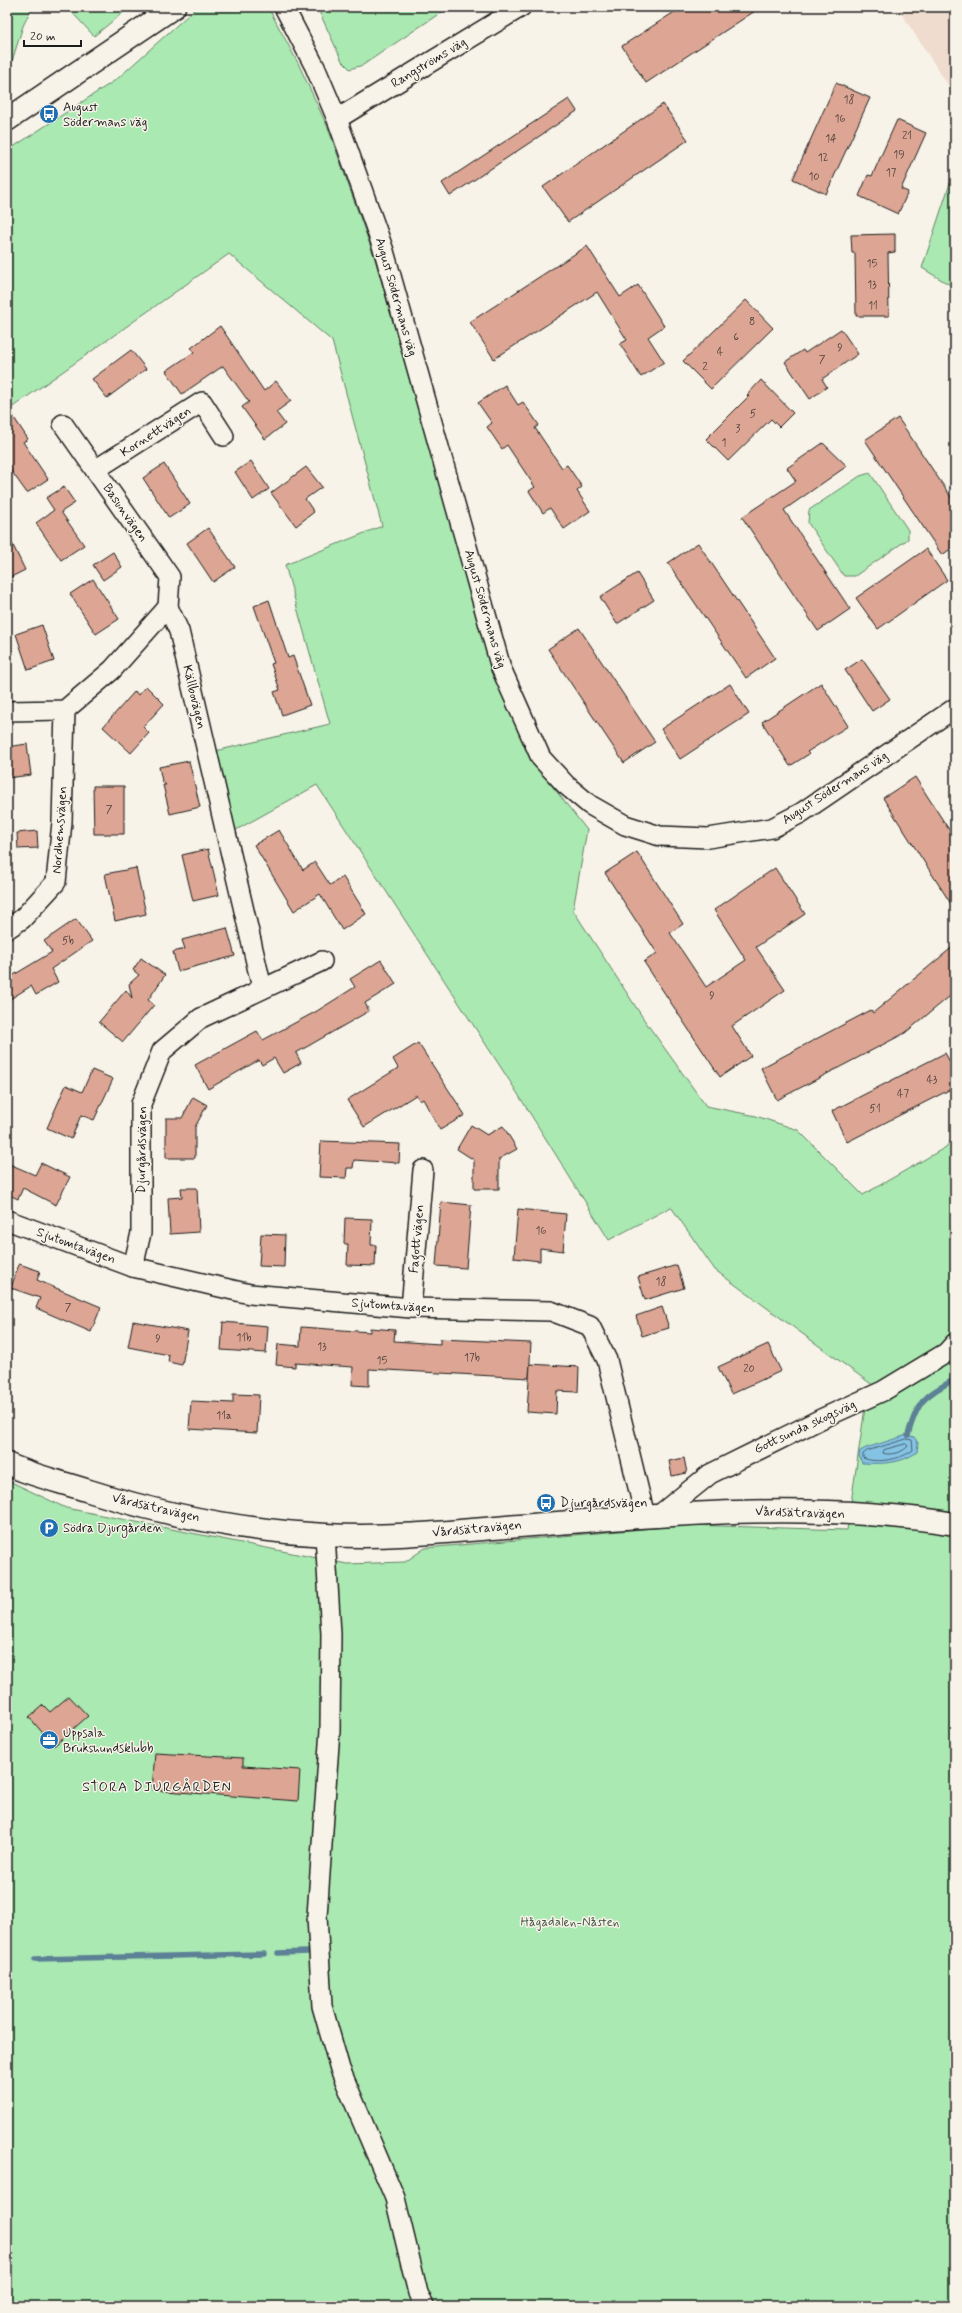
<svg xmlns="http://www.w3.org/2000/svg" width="962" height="2313" font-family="Mynerve,sans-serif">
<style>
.built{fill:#efdccf}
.green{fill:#aae9b1;stroke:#638266}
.water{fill:#85c3e5;stroke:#5b8095}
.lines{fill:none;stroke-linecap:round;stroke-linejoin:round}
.shore{stroke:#465f6c;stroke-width:1}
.stream{stroke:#5b8095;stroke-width:5.5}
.building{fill:#dda694;stroke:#1c1c1c}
.street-casing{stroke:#1c1c1c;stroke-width:22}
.secondary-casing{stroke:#1c1c1c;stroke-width:25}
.street{stroke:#f7f3e8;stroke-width:19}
.secondary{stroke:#f7f3e8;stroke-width:22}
.labels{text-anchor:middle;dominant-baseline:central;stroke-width:3;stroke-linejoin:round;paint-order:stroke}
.number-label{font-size:11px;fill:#4c3e3a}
.street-label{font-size:13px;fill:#1c1c1c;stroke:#f7f3e8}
.poi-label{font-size:13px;fill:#1c1c1c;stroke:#f7f3e8;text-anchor:start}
.park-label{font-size:13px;fill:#475a49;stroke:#f7f3e8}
.neighbourhood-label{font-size:14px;letter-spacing:1px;fill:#1c1c1c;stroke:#f7f3e8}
</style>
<rect width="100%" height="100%" fill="#f7f3e8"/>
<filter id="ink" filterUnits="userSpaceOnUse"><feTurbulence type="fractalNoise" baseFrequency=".025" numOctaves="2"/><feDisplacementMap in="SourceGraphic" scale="8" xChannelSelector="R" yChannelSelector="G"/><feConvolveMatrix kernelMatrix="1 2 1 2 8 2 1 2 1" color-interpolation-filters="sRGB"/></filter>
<g filter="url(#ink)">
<path class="built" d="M897,7H955V87L950,88Z"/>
<g class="green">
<path d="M7,7H32L23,26L7,77Z"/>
<path d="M67,7H130L94,36Z"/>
<path d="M197,7H268L298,63L328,128L375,259L495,678L530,758L587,830L573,910L645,1021L706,1106L756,1116L798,1130L863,1195L946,1147L955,1135V2306H7V1480L66,1508L347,1564L405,1562L425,1548L689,1525L847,1530L867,1394L878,1389L715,1270L671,1207L609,1240L511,1083L317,785L227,835L207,753L330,724L285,565L382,526L332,341L229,254L7,411V151L117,79Z"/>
<path d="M317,7H449L363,65L350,69L342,61Z"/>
<path d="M955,168V288L922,268Z"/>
<path d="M870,473L908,530V539L855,576H844L808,523L809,510L860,476Z"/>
</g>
<path class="water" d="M907,1435L914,1437L918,1443L917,1452C901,1464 881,1464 862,1463L859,1456L860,1451L866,1448Z"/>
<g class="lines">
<g class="shore">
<path d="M907,1439L912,1440L913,1450C902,1459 877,1464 863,1458V1454L867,1451Z"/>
<path d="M906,1444L908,1446C904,1452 889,1456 883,1453L884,1450Z"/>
</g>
<g class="stream">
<path d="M908,1435C918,1399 924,1397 955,1379"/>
<path d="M278,1953L308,1952"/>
<path d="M35,1959L264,1954"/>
</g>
</g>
<g class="building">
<path d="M682,7H761L646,83L622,46Z"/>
<path d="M836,83L870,98L826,194L793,179Z"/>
<path d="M569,99L577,111L450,196L442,183Z"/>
<path d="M663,104L688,140L568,222L543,187Z"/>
<path d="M897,120L926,133L901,189L908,192L898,214L859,196L868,175L872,176Z"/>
<path d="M895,234V252L888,253L889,316H856L855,253H852L851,235Z"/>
<path d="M587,246L620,297L638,285L664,326L648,337L664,362L641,377L620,344L627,340L597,292L494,359L470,322Z"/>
<path d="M746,300L773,328L711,389L683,361Z"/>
<path d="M220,326L264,391L276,381L291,401L276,412L285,424L265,439L242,407L249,402L223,366L182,394L166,371L194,352L191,348Z"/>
<path d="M841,329L858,354L822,379L827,387L810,399L785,362L803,350L805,353Z"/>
<path d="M131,350L146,369L107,398L92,379Z"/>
<path d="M761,380L793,413L779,427L771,419L728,461L706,439L749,396L747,395Z"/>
<path d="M505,385L518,405L523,402L539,425L535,428L562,468L567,465L582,487L577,491L590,511L564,529L550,508L543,513L529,491L535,487L507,445L502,449L487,427L492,423L478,403Z"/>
<path d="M7,407L28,439L23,442L48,479L27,493L7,465Z"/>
<path d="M898,418L955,503V546L942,555L865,440Z"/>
<path d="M823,443L847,466L784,510L850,609L818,631L742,517L796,481L787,468Z"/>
<path d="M251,461L269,489L253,500L235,472Z"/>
<path d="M164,464L190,504L169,518L143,478Z"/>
<path d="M306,467L322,487L305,499L314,512L296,526L271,493Z"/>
<path d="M64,487L75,503L61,512L84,545L61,560L36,523L54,510L46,498Z"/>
<path d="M208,528L235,567L213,582L187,543Z"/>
<path d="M7,533L25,570L7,579Z"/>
<path d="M698,543L775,658L746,678L668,563Z"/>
<path d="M926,549L947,580L878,629L856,598Z"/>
<path d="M113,552L122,567L103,580L93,565Z"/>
<path d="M637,573L654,600L617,624L600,597Z"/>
<path d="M93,579L119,619L96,634L70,594Z"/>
<path d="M269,600L288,658L293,656L310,705L282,715L274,692L280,690L271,664L274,663L254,606Z"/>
<path d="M42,625L54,661L28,670L16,634Z"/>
<path d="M579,628L655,742L624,763L548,649Z"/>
<path d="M862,659L890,699L872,711L845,670Z"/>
<path d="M821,683L848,726L807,752L809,754L790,766L762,722Z"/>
<path d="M730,684L749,714L680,759L661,729Z"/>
<path d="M146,686L164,704L143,727L149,733L131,753L103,727L135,691L138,695Z"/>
<path d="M27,744L31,775L7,778V747Z"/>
<path d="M189,761L200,807L170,814L163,785H166L162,781L159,767Z"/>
<path d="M915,777L955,839V910L883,798Z"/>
<path d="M93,786H124V834H94Z"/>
<path d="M279,830L303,870L315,862L330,885L343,877L366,914L342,930L320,894L294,911L254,845Z"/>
<path d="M37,831L38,848L18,849L17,833Z"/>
<path d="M208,849L219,895L193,901L182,855Z"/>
<path d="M637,852L683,924L670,933L706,987L746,960L714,910L775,868L805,914L756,947L785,990L732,1026L751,1056L720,1077L644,962L657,953L605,873Z"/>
<path d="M136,868L146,914L115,921L105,874Z"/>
<path d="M76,919L92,941L51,969L58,982L36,995L31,986L7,1001V979L52,952L44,941Z"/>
<path d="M227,928L235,956L178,971L173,952L185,949L182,940Z"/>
<path d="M955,945V992L905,1033L777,1100L761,1068L871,1010L873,1013Z"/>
<path d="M141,958L165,975L148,1000L154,1005L123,1042L99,1022L126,990L132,998L129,984L139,975L133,970Z"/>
<path d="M381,960L396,984L365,1003L369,1011L296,1053L301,1063L283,1073L274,1058L262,1065L259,1060L208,1089L195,1065L257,1031L263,1040L317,1011L355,987L350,979Z"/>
<path d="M418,1043L465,1115L440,1130L423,1099L420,1101L416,1095L364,1127L347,1100L398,1068L393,1059Z"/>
<path d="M945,1053L950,1062L955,1057V1087L847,1142L832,1111Z"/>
<path d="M92,1070L113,1079L94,1120L81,1115L71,1139L47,1128L66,1085L82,1092Z"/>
<path d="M193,1097L207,1105L195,1127V1158H166V1118H182Z"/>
<path d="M471,1125L487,1135L503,1126L517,1149L499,1159V1189H474V1160L457,1149Z"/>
<path d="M321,1141L400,1144L399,1163L354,1160L353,1168H347L346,1178L319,1177Z"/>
<path d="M7,1163L35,1175L41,1163L70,1177L56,1205L23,1188L18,1199L7,1194Z"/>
<path d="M181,1188H197L199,1232L170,1234L168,1198L182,1197Z"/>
<path d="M441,1202L471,1205L466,1268L436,1266Z"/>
<path d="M518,1209L566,1214L563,1251L540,1248V1261L514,1258Z"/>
<path d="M345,1218L372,1219L371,1245H376L375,1266L347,1265L348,1244H344Z"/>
<path d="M261,1234L285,1235L284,1267L259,1266Z"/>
<path d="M19,1264L40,1271L37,1280L101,1307L91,1332L36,1308L40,1298L11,1288Z"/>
<path d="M677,1265L684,1288L645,1300L638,1277Z"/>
<path d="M662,1307L669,1328L642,1336L636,1316Z"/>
<path d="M133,1321L188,1331L182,1365L168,1362L169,1355L128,1347Z"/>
<path d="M223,1322L268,1326L266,1353L221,1350Z"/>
<path d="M301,1327L370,1332V1328L395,1330L394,1341L440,1344V1339L531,1343L529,1378L369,1369V1386L352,1385L353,1367L295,1363V1367L276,1365L278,1344L300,1346Z"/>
<path d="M768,1344L781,1371L731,1394L718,1367Z"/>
<path d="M530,1364L579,1367L578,1392L557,1391L556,1414L527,1412Z"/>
<path d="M233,1394L259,1395L257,1433L189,1429L191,1401L233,1403Z"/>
<path d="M684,1458L687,1473L672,1476L669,1461Z"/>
<path d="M69,1696L88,1716L54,1746L29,1717L43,1705L50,1712Z"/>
<path d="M155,1753L243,1758V1766L300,1770L298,1801L152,1790Z"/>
</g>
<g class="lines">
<defs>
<g id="street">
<path d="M284,7L315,67L337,119L384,251L501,668L541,758L566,785L590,805L625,825L660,836L708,838L772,828L801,813L955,708"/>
<path d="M337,119L521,7"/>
<path d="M63,424L170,577L168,607"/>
<path d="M95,470L202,402L224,436"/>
<path d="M7,711L65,710L112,670L168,607L179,631L262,988"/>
<path d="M7,929L22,919L56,882L62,822L65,710"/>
<path d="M7,1220L133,1267L250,1294L411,1308L551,1311L590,1326L607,1360L645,1516"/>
<path d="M133,1267L141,1233V1104L162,1051L201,1018L322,961"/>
<path d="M411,1308L423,1170"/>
<path d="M658,1516L710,1474L821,1419L883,1391L946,1353L955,1343"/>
<path d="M325,1535L331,1634L330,1730L317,1916L322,2006L340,2069L395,2198L418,2293L424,2306"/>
</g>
<g id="secondary">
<path d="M7,120L174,7"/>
<path d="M7,1464C33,1476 62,1482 89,1491C165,1515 246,1531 326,1535C395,1539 464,1530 532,1525C672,1514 816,1501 955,1524"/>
</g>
</defs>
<use href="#street" class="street-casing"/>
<use href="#secondary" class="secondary-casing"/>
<use href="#street" class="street"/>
<use href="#secondary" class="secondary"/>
</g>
</g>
<defs>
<symbol id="bus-disc" viewBox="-11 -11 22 22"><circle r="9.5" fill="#1f6fb2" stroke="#f7f3e8"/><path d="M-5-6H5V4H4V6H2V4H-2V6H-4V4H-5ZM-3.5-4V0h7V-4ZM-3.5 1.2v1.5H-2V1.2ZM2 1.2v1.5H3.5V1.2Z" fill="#fff"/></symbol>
<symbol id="parking-disc" viewBox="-11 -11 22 22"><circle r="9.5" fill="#1f6fb2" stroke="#f7f3e8"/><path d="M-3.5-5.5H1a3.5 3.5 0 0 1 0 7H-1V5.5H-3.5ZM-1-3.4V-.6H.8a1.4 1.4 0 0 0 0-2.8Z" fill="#fff"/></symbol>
<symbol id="office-disc" viewBox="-11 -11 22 22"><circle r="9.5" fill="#1f6fb2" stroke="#f7f3e8"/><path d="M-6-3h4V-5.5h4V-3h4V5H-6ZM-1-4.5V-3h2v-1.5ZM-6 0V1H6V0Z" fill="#fff"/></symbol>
</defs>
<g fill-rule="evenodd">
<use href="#bus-disc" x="38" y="103" width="22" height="22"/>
<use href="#bus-disc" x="535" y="1492" width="22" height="22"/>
<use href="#parking-disc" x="38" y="1517" width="22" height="22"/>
<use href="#office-disc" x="38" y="1729" width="22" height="22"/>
</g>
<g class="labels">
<g class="number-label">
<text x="849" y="100">18</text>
<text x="840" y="119">16</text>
<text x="907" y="136">21</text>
<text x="831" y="139">14</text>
<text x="899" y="155">19</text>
<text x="823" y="158">12</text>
<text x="891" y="173">17</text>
<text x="814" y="177">10</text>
<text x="872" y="264">15</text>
<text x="872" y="285">13</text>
<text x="873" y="306">11</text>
<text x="752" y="322">8</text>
<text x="736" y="337">6</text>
<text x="840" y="348">9</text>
<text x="720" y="352">4</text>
<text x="822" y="360">7</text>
<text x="705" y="367">2</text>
<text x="753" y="414">5</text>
<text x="738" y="429">3</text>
<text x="724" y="443">1</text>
<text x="109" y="810">7</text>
<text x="68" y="941">5b</text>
<text x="712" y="996">9</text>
<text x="932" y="1080">43</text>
<text x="903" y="1094">47</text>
<text x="875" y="1109">51</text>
<text x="541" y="1231">16</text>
<text x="661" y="1282">18</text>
<text x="68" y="1308">7</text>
<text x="244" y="1338">11b</text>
<text x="158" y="1339">9</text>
<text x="322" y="1347">13</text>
<text x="472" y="1358">17b</text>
<text x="382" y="1361">15</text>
<text x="749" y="1369">20</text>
<text x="224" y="1416">11a</text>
</g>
<g class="street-label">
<text transform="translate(429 63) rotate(-31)">Rangströms väg</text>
<text transform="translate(396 297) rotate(74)">August Södermans väg</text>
<text transform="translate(156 432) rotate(-33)">Kornettvägen</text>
<text transform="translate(125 513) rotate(55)">Basunvägen</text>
<text transform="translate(485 609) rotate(74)">August Södermans väg</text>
<text transform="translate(194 697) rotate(77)">Källbovägen</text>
<text transform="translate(835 788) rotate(-33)">August Södermans väg</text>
<text transform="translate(60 830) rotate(-86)">Nordhemsvägen</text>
<text transform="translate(142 1150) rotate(-89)">Djurgårdsvägen</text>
<text transform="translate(417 1239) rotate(-85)">Fagottvägen</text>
<text transform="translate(76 1246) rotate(20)">Sjutomtavägen</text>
<text transform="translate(393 1306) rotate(4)">Sjutomtavägen</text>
<text transform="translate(805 1427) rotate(-25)">Gottsunda skogsväg</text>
<text transform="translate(156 1508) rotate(13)">Vårdsätravägen</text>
<text transform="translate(800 1513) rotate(2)">Vårdsätravägen</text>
<text transform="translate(477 1529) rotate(-5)">Vårdsätravägen</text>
</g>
<g class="poi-label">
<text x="63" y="107">August<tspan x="63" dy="15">Södermans väg</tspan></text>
<text x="560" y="1503">Djurgårdsvägen</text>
<text x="63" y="1528">Södra Djurgården</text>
<text x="63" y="1733">Uppsala<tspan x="63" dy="15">Brukshundsklubb</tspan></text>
</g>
<g class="park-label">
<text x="570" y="1922">Hågadalen-Nåsten</text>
</g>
<g class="neighbourhood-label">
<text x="157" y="1787">STORA DJURGÅRDEN</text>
</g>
</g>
<rect width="962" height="2313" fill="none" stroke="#f7f3e8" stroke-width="24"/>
<rect x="12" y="12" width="938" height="2289" fill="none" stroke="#1c1c1c" stroke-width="1.5" filter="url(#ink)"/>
<path d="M24 40v6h57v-6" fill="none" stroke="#1c1c1c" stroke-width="2"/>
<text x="30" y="40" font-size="12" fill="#1c1c1c" stroke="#f7f3e8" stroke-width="3" paint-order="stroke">20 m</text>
</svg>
